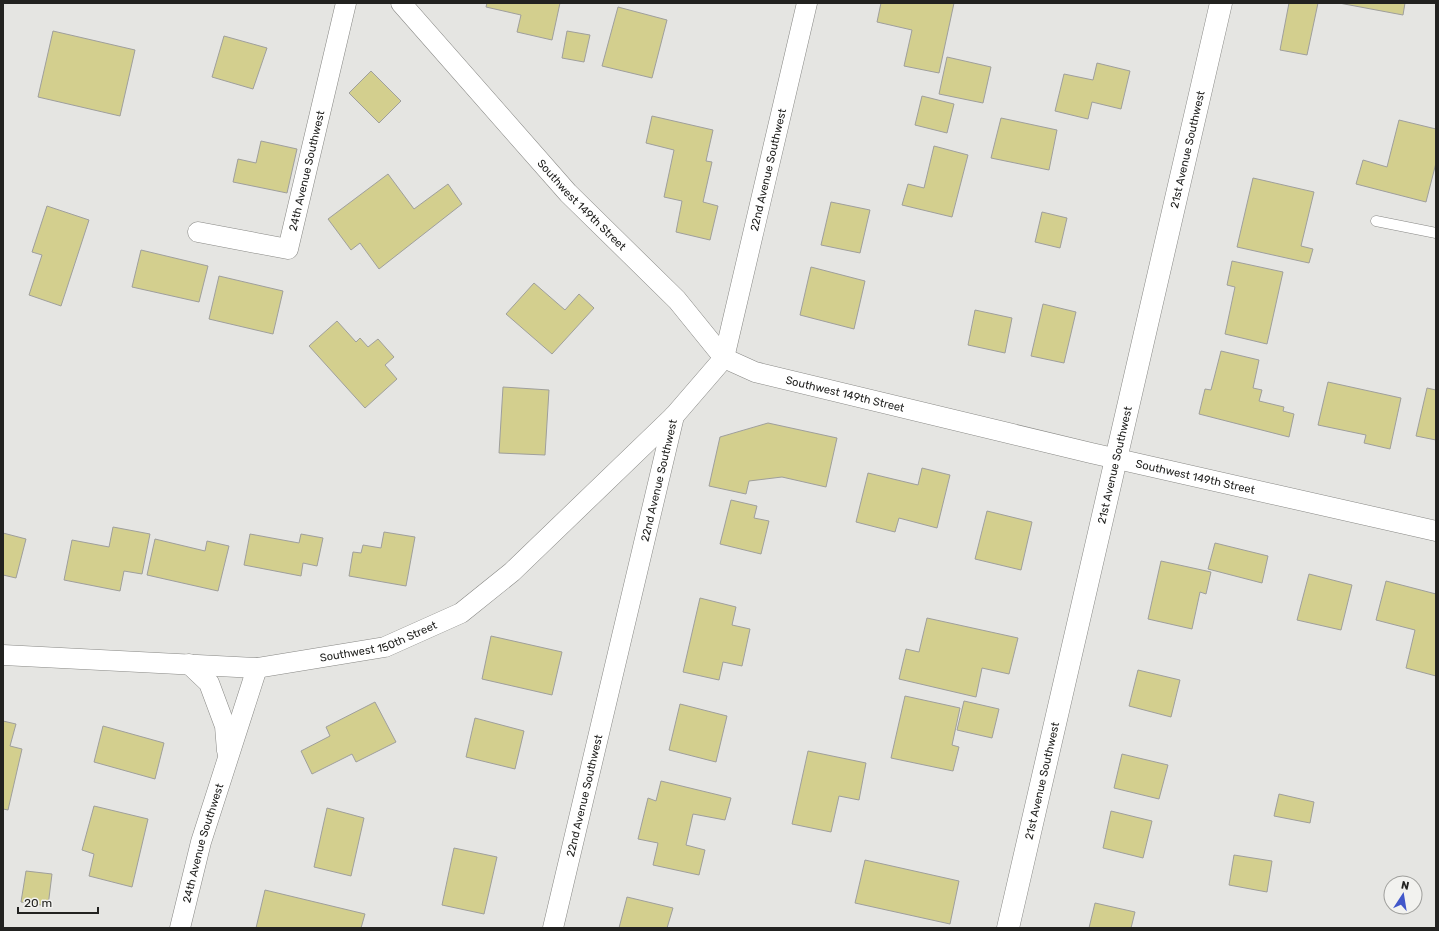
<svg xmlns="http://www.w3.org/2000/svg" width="1439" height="931" font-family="Rubik,sans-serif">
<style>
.building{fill:#d3cf8e;stroke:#9f9f9c}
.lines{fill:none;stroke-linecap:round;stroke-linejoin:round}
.lane-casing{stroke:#888885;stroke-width:11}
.street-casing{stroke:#888885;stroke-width:21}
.secondary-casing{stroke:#888885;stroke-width:23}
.lane{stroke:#fff;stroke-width:10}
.street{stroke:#fff;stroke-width:20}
.secondary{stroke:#fff;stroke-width:22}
.labels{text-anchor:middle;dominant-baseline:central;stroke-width:4;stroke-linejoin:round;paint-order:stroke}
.street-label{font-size:11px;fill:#222220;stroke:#f2f2ef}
</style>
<rect width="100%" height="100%" fill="#e5e5e2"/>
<g class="building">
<path d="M487,3H560L552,40L517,32L521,15L486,7Z"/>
<path d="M881,3H954L939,73L904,66L912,30L877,22Z"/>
<path d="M1289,3H1318L1307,55L1280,50Z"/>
<path d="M1339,3H1405L1403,15Z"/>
<path d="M618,7L667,20L652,78L602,66Z"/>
<path d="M53,31L135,50L120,116L38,97Z"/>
<path d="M567,31L590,35L584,62L562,58Z"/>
<path d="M224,36L267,48L253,89L212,77Z"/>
<path d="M947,57L991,67L983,103L939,94Z"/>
<path d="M1097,63L1130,71L1121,109L1092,102L1088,119L1055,111L1064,74L1093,80Z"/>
<path d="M371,71L401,101L379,123L349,93Z"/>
<path d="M922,96L954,104L947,133L915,125Z"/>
<path d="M652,116L713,130L706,161L712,162L703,202L718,206L710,240L676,232L682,201L664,197L674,150L646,143Z"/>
<path d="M1001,118L1057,130L1049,170L991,158Z"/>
<path d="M1399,120L1436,129V163L1426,202L1356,184L1363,160L1387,167Z"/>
<path d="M261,141L297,149L287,193L233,182L238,159L256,163Z"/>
<path d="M934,146L968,155L952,217L902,205L908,184L924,188Z"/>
<path d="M388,174L414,209L448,184L462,204L379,269L360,243L351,250L328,219Z"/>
<path d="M1253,178L1314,192L1301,246L1313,249L1309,263L1237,247Z"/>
<path d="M831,202L870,210L860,253L821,245Z"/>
<path d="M47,206L89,220L61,306L29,295L42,255L32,252Z"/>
<path d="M1042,212L1067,218L1060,248L1035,242Z"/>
<path d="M141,250L208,266L199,302L132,287Z"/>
<path d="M1232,261L1283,272L1267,344L1225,334L1235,287L1227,285Z"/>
<path d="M811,267L865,281L854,329L800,315Z"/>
<path d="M219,276L283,291L273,334L209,319Z"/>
<path d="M534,283L565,310L579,294L594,308L552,354L506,314Z"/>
<path d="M1043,304L1076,312L1064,363L1031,356Z"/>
<path d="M975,310L1012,318L1005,353L968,345Z"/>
<path d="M337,321L356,342L360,338L368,347L378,339L394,357L385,365L397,379L365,408L309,346Z"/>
<path d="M1221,351L1259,360L1253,388L1262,390L1259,401L1284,407L1283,411L1294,414L1289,437L1199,414L1205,389L1211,390Z"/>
<path d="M1328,382L1401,398L1390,449L1364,443L1366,435L1318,425Z"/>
<path d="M503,387L549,390L545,455L499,453Z"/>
<path d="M1427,388L1436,390V440L1416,436Z"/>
<path d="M768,423L837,438L826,487L782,477L749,481L746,494L709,486L720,437Z"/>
<path d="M922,468L950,475L937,528L899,518L895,532L856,522L868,473L918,485Z"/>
<path d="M731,500L757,506L754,518L769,521L761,554L720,544Z"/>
<path d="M987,511L1032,522L1021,570L975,559Z"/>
<path d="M113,527L150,534L142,574L124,571L120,591L64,580L72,540L109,547Z"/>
<path d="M384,532L415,537L406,586L349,576L353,552L361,553L363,545L381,548Z"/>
<path d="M3,533L26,539L16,578L3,575Z"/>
<path d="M250,534L299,543L301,534L323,538L317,566L303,563L301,576L244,565Z"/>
<path d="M155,539L205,551L207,541L229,546L218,591L147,575Z"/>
<path d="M1215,543L1268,556L1262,583L1208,569Z"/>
<path d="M1161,561L1211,572L1206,594L1200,592L1192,629L1148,619Z"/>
<path d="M1309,574L1352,585L1341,630L1297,620Z"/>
<path d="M1386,581L1436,594V676L1406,668L1415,630L1376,620Z"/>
<path d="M700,598L736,607L732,625L750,629L742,666L723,662L719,680L683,672Z"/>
<path d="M927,618L1018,638L1009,674L982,668L976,697L899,679L906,649L919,652Z"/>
<path d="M491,636L562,652L552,695L482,679Z"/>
<path d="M1138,670L1180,680L1171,717L1129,706Z"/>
<path d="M905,696L960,708L952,745L959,747L953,771L891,758Z"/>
<path d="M964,701L999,709L992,738L957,730Z"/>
<path d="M375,702L396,742L356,762L352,754L312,774L301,751L330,736L326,727Z"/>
<path d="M680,704L727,716L716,762L669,750Z"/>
<path d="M475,718L524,731L515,769L466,757Z"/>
<path d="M3,721L16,724L10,746L22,749L8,810L3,809Z"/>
<path d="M103,726L164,743L155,779L94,762Z"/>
<path d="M808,751L866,763L859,800L839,796L831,832L792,824Z"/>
<path d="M1122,754L1168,765L1159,799L1114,788Z"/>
<path d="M661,781L731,798L725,820L693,814L686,845L705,850L699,875L653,865L658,843L638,839L648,798L656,801Z"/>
<path d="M1279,794L1314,802L1310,823L1274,816Z"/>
<path d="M94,806L148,819L132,887L89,876L94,854L82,850Z"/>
<path d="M327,808L364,818L351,876L314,867Z"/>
<path d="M1111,811L1152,821L1143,858L1103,848Z"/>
<path d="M454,848L497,857L484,914L442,905Z"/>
<path d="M1234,855L1272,861L1267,892L1229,885Z"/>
<path d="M865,860L959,881L950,924L855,903Z"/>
<path d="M26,871L52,874L48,906L21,902Z"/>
<path d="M265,890L365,914L361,928H256Z"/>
<path d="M627,897L673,908L667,928H619Z"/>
<path d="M1095,903L1135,912L1131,928H1089Z"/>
</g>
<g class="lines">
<defs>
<path id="lane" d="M1376,221L1436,233"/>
<g id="street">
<path id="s1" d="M401,3L568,193L677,300L724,358L755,372L1091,453L1436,531"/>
<path id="s2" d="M198,232L288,249L346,3"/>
<path id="s3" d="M3,655L257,668L385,647L461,613L512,572L674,416"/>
<path d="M189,664L209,683L225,726L227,751"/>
<path id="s4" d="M180,928L201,842L257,668"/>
<path id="s5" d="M553,928L674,416L724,358L807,3"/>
</g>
<g id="secondary">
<path id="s6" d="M1008,928L1221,3"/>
</g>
</defs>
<use href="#lane" class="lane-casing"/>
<use href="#street" class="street-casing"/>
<use href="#secondary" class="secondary-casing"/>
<use href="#lane" class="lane"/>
<use href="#street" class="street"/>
<use href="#secondary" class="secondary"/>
</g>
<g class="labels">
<g class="street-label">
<text stroke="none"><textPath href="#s6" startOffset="799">21st Avenue Southwest</textPath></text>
<text stroke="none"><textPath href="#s5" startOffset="796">22nd Avenue Southwest</textPath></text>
<text stroke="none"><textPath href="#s2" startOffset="172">24th Avenue Southwest</textPath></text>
<text stroke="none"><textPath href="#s1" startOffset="271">Southwest 149th Street</textPath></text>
<text stroke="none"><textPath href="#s1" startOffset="607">Southwest 149th Street</textPath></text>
<text stroke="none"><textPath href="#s6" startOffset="475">21st Avenue Southwest</textPath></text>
<text stroke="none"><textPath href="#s1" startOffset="967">Southwest 149th Street</textPath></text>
<text stroke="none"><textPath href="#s5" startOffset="460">22nd Avenue Southwest</textPath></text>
<text stroke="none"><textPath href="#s3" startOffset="379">Southwest 150th Street</textPath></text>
<text stroke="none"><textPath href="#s6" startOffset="151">21st Avenue Southwest</textPath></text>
<text stroke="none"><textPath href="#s5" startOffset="136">22nd Avenue Southwest</textPath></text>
<text stroke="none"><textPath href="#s4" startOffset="88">24th Avenue Southwest</textPath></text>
</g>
</g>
<rect width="1439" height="931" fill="none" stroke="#222220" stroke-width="8"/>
<g transform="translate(1403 895) rotate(12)"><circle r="19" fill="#f2f2ef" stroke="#9f9f9c"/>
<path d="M0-3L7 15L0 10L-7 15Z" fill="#4157ca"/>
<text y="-6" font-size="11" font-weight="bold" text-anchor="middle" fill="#222220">N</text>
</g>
<path d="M18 907v6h80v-6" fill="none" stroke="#222220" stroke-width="2"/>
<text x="24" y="907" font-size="12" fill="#222220" stroke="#f2f2ef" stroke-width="3" paint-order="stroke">20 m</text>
</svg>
